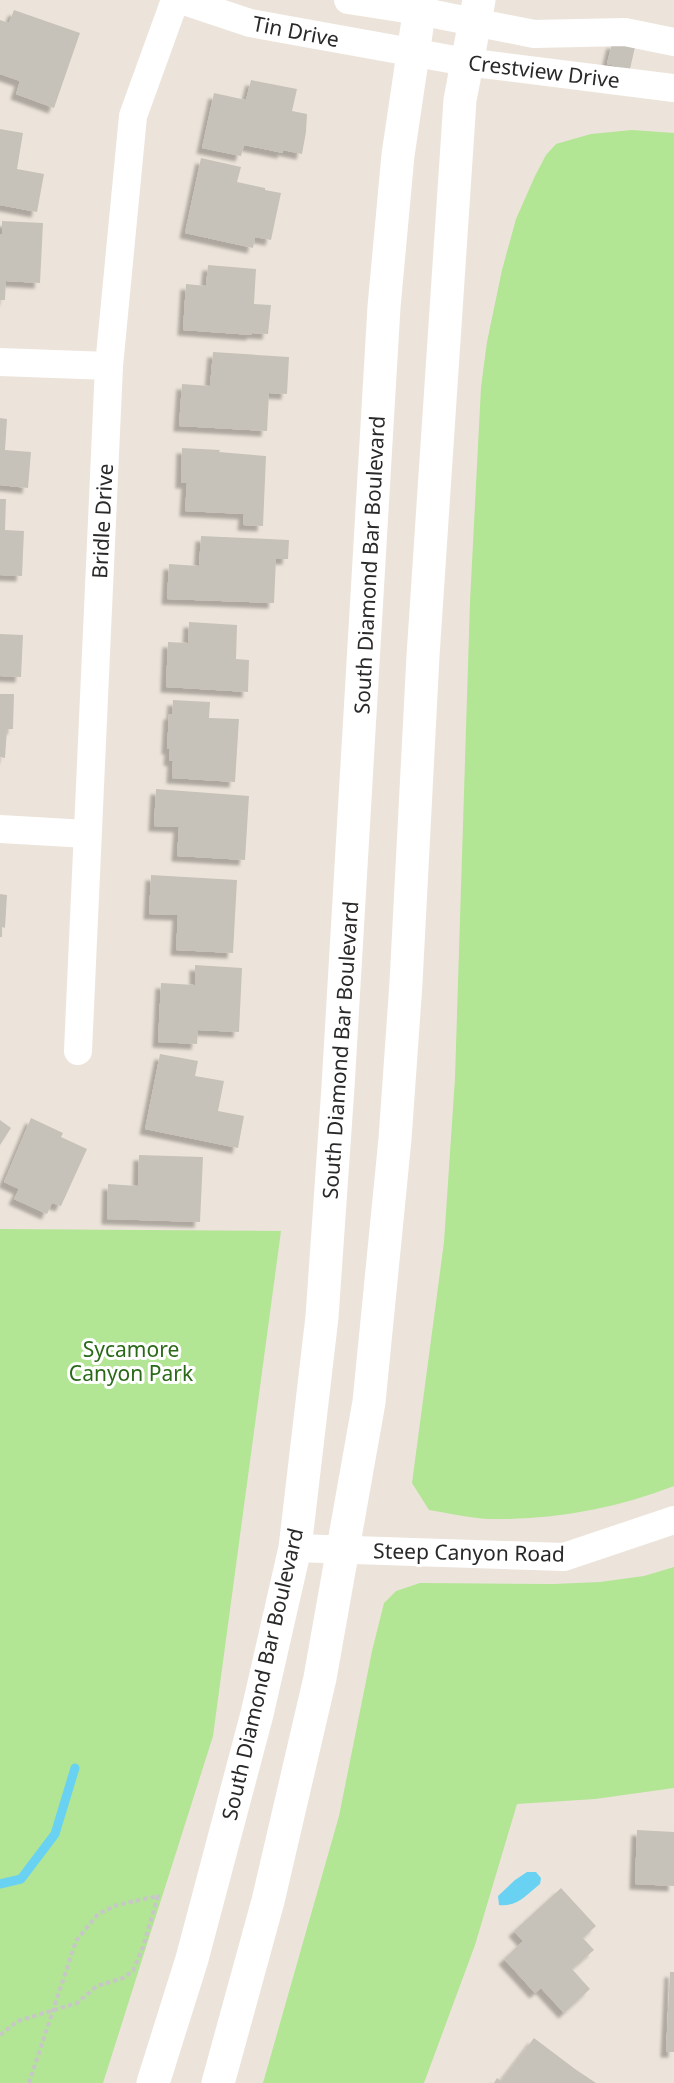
<svg xmlns="http://www.w3.org/2000/svg" width="674" height="2083" font-family="'Noto Sans',sans-serif">
<style>
.green{fill:#b2e594}
.water{fill:#69d2f3}
.lines{fill:none;stroke-linecap:round;stroke-linejoin:round}
.stream{stroke:#69d2f3;stroke-width:9}
.building{fill:#c7c2b9;filter:url(#shadow)}
.path{stroke:#c7c7c7;stroke-width:4;stroke-dasharray:4.5 3;stroke-linecap:butt}
.minor{stroke:#fff;stroke-width:28}
.secondary{stroke:#fff;stroke-width:33}
.labels{text-anchor:middle;dominant-baseline:central;stroke-width:6;stroke-linejoin:round;paint-order:stroke}
.street-label{font-size:21px;fill:#292929;stroke:#fff}
.park-label{font-size:21px;fill:#2a6917;stroke:#fff}
</style>
<defs>
<filter id="shadow"><feDropShadow dx="-5.5" dy="5.5" stdDeviation="1.5" flood-color="#0004"/></filter>
</defs>
<rect width="100%" height="100%" fill="#ece4da"/>
<g class="green">
<path d="M632,130L674,133V1486C615,1509 552,1520 489,1519C469,1518 448,1513 429,1510L412,1483L444,1242L455,1078L470,602L481,387L487,342L502,270L516,219L535,176L546,155L556,144L591,134Z"/>
<path d="M0,1229L281,1231L213,1736L103,2083H0Z"/>
<path d="M674,1567V1788L595,1799L517,1804L475,1945L424,2083H263L339,1816L372,1651L384,1603L396,1591L420,1583L554,1584L600,1582L644,1576Z"/>
</g>
<path class="water" d="M527,1872H536L541,1878L540,1884C526,1895 518,1907 499,1905L498,1896L515,1880Z"/>
<g class="lines">
<path class="stream" d="M0,1884L21,1879L55,1834L75,1768"/>
</g>
<g class="building">
<path d="M14,10L80,33L54,108L16,94L20,81L0,74V20L9,23Z"/>
<path d="M612,43L635,47L630,69L607,64Z"/>
<path d="M251,80L297,89L292,111L307,114L306,132L302,154L283,150V153L244,145L241,156L202,148L214,93L246,100Z"/>
<path d="M0,129L23,133L17,169L44,174L37,212L0,205Z"/>
<path d="M201,158L241,167L237,182L265,188V190L281,193L271,240L255,237L253,248L185,233Z"/>
<path d="M2,221L43,223L40,283L6,281L5,300H0V234H2Z"/>
<path d="M208,265L256,269L254,304L271,305L268,334L252,333V335L183,330L186,284L206,286Z"/>
<path d="M213,352L289,357L287,394L269,393L267,431L179,426L182,384L210,386Z"/>
<path d="M0,418L7,419L5,450L31,452L28,488L0,485Z"/>
<path d="M182,448L220,450L219,452L266,456L263,526L243,525L244,514L185,511L187,483H181Z"/>
<path d="M0,499H6L5,530L24,531L22,576L0,575Z"/>
<path d="M201,536L289,540L288,559H276L274,603L167,599L169,564L199,566Z"/>
<path d="M189,622L237,625L236,659L249,660L248,692L166,687L168,642L188,643Z"/>
<path d="M0,634L23,635L21,677L0,676Z"/>
<path d="M0,694H14L13,729H7L5,758L0,757Z"/>
<path d="M173,700L210,702L209,718L239,719L235,782L172,778L173,761L169,760L170,749H167L169,714H172Z"/>
<path d="M156,789L249,796L245,860L177,856L179,827L154,826Z"/>
<path d="M151,875L237,880L233,953L176,950L178,915L149,914Z"/>
<path d="M0,894L7,895L5,928L2,927V937H0Z"/>
<path d="M195,965L242,968L239,1032L198,1030L197,1044L158,1042L161,983L195,985Z"/>
<path d="M160,1054L198,1061L195,1076L224,1081L218,1111L244,1116L238,1148L145,1129Z"/>
<path d="M31,1118L63,1133L61,1137L87,1149L61,1206L52,1203L47,1214L14,1199L19,1189L4,1182Z"/>
<path d="M0,1120L11,1128L0,1145Z"/>
<path d="M139,1155L203,1157L200,1222L107,1219L108,1184L138,1186Z"/>
<path d="M637,1830L674,1832V1886L635,1884Z"/>
<path d="M561,1888L596,1926L583,1938L594,1950L572,1969L590,1989L564,2013L541,1988L535,1993L504,1959L523,1941L514,1931Z"/>
<path d="M670,1972H674V2052H666Z"/>
<path d="M534,2038L575,2069L596,2083H494L497,2078L501,2081Z"/>
</g>
<g class="lines">
<path class="path" d="M0,2035L18,2021L77,2003L97,1986L123,1978L133,1971L143,1947L158,1896L117,1905L98,1914L76,1941L29,2083"/>
<g class="minor">
<path d="M181,0L250,23L466,62L674,88"/>
<path d="M348,0L419,11L534,34L625,32L674,42"/>
<path d="M0,362L109,366"/>
<path d="M0,829L87,834"/>
<path d="M78,1051L109,366L133,116L175,0"/>
<path d="M295,1548L564,1557L674,1520"/>
</g>
<g class="secondary">
<path d="M153,2083L192,1959L257,1714L295,1548L322,1317L338,1087L384,307L398,155L421,0"/>
<path d="M218,2083L268,1901L320,1678L369,1402L395,1139L406,983L423,656L460,100L479,0"/>
</g>
</g>
<g class="labels">
<g class="street-label">
<text transform="translate(296 31) rotate(11)">Tin Drive</text>
<text transform="translate(544 71) rotate(7)">Crestview Drive</text>
<text transform="translate(102 521) rotate(-87)">Bridle Drive</text>
<text transform="translate(369 565) rotate(-87)">South Diamond Bar Boulevard</text>
<text transform="translate(340 1050) rotate(-86)">South Diamond Bar Boulevard</text>
<text transform="translate(469 1552) rotate(1)">Steep Canyon Road</text>
<text transform="translate(262 1674) rotate(-77)">South Diamond Bar Boulevard</text>
</g>
<g class="park-label">
<text x="131" y="1349">Sycamore<tspan x="131" dy="24">Canyon Park</tspan></text>
</g>
</g>
</svg>
